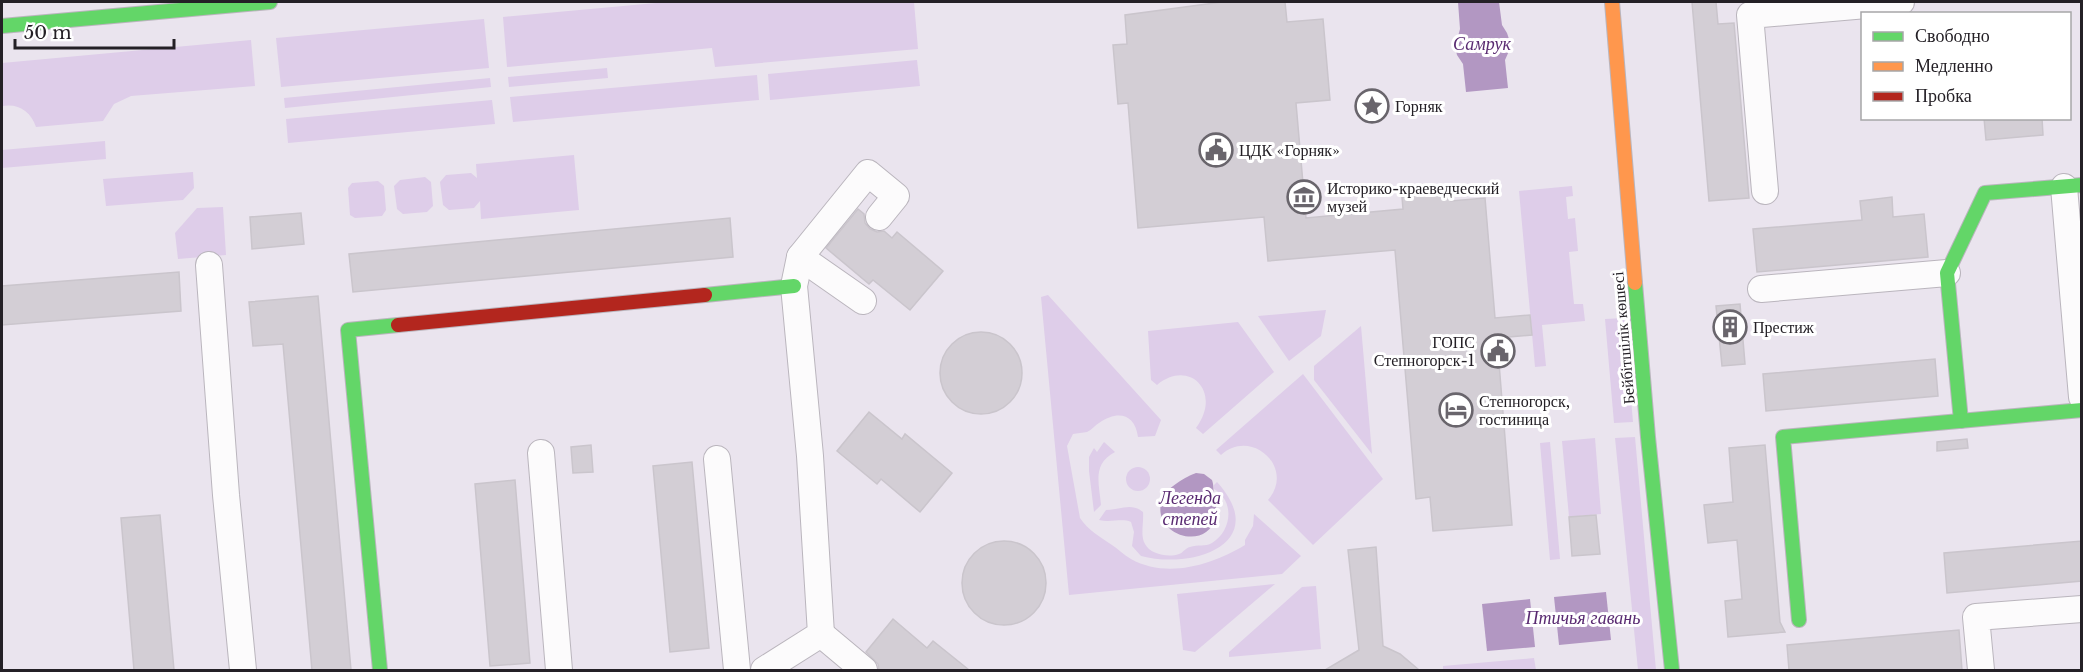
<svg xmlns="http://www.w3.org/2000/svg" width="2083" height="672" font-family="'Libre Baskerville',serif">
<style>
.green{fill:#decde9}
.water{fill:#b297c2}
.building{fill:#d3ced5;stroke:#cac5cc;stroke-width:1.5}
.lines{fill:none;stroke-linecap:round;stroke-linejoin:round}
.street-casing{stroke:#bab5bd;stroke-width:28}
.fast-casing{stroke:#bab5bd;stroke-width:16}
.slow-casing{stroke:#bab5bd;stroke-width:16}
.jam-casing{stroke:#bab5bd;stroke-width:16}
.street{stroke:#fcfbfc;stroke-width:26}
.fast{stroke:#63d668;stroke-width:14}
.slow{stroke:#ff974d;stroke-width:14}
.jam{stroke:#b3261e;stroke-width:14}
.labels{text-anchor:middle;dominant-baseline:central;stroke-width:6;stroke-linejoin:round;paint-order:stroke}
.poi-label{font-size:16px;fill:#242026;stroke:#fff;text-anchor:start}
.street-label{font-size:16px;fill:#242026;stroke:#fff}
.water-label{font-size:18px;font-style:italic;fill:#592a71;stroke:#fff}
</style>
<rect width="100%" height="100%" fill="#eae4ee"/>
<g class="green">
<path d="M667,2H914L918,49L715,67L712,48L507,67L503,17Z"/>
<path d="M484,19L489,68L281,87L276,38Z"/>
<path d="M251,40L255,86L131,96L114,104L103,121L36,127C31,111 18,103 2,106V63Z"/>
<path d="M917,60L920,86L770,100L768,74Z"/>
<path d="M607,68L608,78L509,87L508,77Z"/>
<path d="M757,75L759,100L513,122L510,97Z"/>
<path d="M490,78L491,87L285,108L284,98Z"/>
<path d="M492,100L495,124L288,143L286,119Z"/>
<path d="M105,141L106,159L2,168V150Z"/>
<path d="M574,155L579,210L481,219L480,201L474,208L449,210L443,205L440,182L446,175L471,173L477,178L476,164Z"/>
<path d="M193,172L194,188L183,200L106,206L103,179Z"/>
<path d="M425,177L431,182L433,206L427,212L403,214L397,209L394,186L400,180Z"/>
<path d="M378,181L384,186L386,210L382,216L355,218L350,215L348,188L352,183Z"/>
<path d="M1572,186L1573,196L1566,197L1568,219L1575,218L1578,251L1569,252L1574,304H1583L1585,321L1542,325L1546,366L1535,367L1519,191Z"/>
<path d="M223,207L226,255L178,259L175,233L197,208Z"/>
<path d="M1048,295L1161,420L1155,436L1138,437C1135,413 1117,410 1099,423C1095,425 1092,430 1087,432C1083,433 1077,433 1073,434L1067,446L1080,518C1088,530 1100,537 1112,545C1118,549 1124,555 1131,559C1167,579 1212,565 1245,545V540L1253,526L1254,514L1301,556L1282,574L1069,595L1041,297Z"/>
<path d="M1326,310L1321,336L1289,361L1258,316Z"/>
<path d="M1624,318L1633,422L1614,423L1605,319Z"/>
<path d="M1238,322L1274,372L1203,434L1196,428C1223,392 1189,358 1157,385L1151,380L1148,331Z"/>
<path d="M1361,326L1372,454L1314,380V366Z"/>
<path d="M1303,374L1383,479L1313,545L1268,500C1296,468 1251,427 1221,455L1216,450Z"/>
<path d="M1635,437L1656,670H1638L1615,438Z"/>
<path d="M1595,438L1601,514L1569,517L1562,441Z"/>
<path d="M1104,442L1115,452C1092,464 1099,483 1101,505L1094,512L1089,471V457L1094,448L1097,452Z"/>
<path d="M1550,442L1560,559L1550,560L1540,443Z"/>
<circle cx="1138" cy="479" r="12"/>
<path d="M1217,482C1272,543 1193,570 1141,556L1132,546L1134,532L1131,522C1122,518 1110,523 1099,520L1106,510C1120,510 1131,502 1143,512C1144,522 1140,536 1145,544C1150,554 1168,558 1179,554C1183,553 1185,548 1190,547C1198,544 1205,547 1212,543C1232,531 1235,501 1214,489V485Z"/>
<path d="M1275,584L1195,652L1183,650L1177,594Z"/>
<path d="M1316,586L1321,649L1229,657V652L1302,587Z"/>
<path d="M1534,658L1536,670H1443V666Z"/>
</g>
<g class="water">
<path d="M1458,2H1499L1502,25L1507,33L1510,42L1509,51L1505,60L1508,88L1466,92L1463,64L1457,55L1455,47L1460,29Z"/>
<path d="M1196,473L1204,474L1212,480C1214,486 1213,488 1214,494C1214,502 1218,508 1216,516C1207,555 1147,533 1163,497C1167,488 1187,476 1196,473Z"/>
<path d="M1606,592L1611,640L1559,645L1554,597Z"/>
<path d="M1530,599L1535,647L1487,651L1482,604Z"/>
</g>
<g class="building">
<path d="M1222,2H1285L1287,22L1323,19L1330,100L1296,103L1306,218L1403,209L1402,197L1451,193V201L1485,198L1495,318L1530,315L1532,335L1497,338L1512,525L1433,531L1430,497L1416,499L1395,250L1268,261L1264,217L1138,228L1128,103L1118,104L1113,45L1127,44L1125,15Z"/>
<path d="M1692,2H1716L1718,24L1734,23L1749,198L1709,201Z"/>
<path d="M1984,118H2042L2043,135L1986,140Z"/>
<path d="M1892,197L1893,217L1924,214L1928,257L1757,272L1753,229L1862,220L1860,201Z"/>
<path d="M858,209L864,214L865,223L870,229L877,232L884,231L892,238L897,232L943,271L910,310L873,280L869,284L826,248Z"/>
<path d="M301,213L304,244L252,249L250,217Z"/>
<path d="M730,218L733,257L353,292L349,254Z"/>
<path d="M179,272L181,311L2,325V286Z"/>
<path d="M318,296L329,421L351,670H312L283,344L253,346L249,302Z"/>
<path d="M1740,304L1745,364L1722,366L1716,306Z"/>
<circle cx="981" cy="373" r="41"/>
<path d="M1935,359L1938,396L1766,411L1763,374Z"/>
<path d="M869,412L902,439L905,434L952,473L920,512L881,479L877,484L837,451Z"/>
<path d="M1967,439L1968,448L1937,451V442Z"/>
<path d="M591,445L593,472L573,473L571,447Z"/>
<path d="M1765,445L1780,622L1785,632L1728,637L1725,601L1742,599L1737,540L1708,543L1704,505L1733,502L1729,448Z"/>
<path d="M692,462L709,648L670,652L653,466Z"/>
<path d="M515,480L530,663L490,666L475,484Z"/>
<path d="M160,515L174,670H134L121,518Z"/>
<path d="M1596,515L1600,554L1572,556L1569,517Z"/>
<circle cx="1004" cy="583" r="42"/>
<path d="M2082,541V581L1947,593L1944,553Z"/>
<path d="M1376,547L1383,646L1400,654L1419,670H1325L1359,650L1348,550Z"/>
<path d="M893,619L927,648L933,641L969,670H879L878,664L866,652Z"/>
<path d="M1959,630L1962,670H1789L1787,645Z"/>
</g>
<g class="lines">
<defs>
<g id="street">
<path d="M2064,187L2082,397"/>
<path d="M1765,191L1750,15L1901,2"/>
<path d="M800,257L863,301"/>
<path d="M209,265L226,495L243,670"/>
<path d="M1761,289L1947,273"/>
<path d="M541,453L559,670"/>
<path d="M717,459L737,670"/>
<path d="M821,634L864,670"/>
<path d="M764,670L821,634L810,456L794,286L800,257L868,173L896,196L879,217"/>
<path d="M1981,670L1976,617L2082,609"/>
</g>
<g id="fast">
<path d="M2,26L270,2"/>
<path d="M1635,283L1648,437L1672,670"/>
<path d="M705,295L794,286"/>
<path d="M1961,421L1947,273L1985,193L2082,185"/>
<path d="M1799,620L1783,437L2082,410"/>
<path d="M380,670L348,330L398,325"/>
</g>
<path id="slow" d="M1612,2L1635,283"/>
<path id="jam" d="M398,325L705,295"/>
</defs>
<use href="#street" class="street-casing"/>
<use href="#fast" class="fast-casing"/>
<use href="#slow" class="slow-casing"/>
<use href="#jam" class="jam-casing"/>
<use href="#street" class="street"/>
<use href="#fast" class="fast"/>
<use href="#slow" class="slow"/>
<use href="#jam" class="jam"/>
</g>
<defs>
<symbol id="sight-ring" viewBox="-11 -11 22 22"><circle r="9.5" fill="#fff" stroke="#69656c" stroke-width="1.5"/><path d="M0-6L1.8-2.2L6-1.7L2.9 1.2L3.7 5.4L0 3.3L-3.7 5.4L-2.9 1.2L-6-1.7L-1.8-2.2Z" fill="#69656c"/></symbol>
<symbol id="civic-ring" viewBox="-11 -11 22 22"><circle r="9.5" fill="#fff" stroke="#69656c" stroke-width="1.5"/><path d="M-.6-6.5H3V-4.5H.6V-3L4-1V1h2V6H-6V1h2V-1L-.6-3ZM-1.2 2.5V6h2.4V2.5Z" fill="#69656c"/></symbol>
<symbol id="museum-ring" viewBox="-11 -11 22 22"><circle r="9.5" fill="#fff" stroke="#69656c" stroke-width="1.5"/><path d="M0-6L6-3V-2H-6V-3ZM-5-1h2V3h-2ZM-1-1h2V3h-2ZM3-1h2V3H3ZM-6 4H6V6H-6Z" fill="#69656c"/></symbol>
<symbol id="building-ring" viewBox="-11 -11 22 22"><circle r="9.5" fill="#fff" stroke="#69656c" stroke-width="1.5"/><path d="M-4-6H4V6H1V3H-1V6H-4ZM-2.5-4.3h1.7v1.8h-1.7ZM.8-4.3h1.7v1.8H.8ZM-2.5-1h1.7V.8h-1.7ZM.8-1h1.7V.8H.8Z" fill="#69656c"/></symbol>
<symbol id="hotel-ring" viewBox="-11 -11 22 22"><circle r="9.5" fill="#fff" stroke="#69656c" stroke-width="1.5"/><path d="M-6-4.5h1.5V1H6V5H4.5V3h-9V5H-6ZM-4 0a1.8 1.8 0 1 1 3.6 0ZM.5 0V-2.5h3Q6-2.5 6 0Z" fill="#69656c"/></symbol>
</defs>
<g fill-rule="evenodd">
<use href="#sight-ring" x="1353" y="87" width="38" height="38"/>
<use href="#civic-ring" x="1197" y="131" width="38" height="38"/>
<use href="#museum-ring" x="1285" y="178" width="38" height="38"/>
<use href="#building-ring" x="1711" y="308" width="38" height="38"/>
<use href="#civic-ring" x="1479" y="332" width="38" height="38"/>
<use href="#hotel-ring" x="1437" y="391" width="38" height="38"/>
</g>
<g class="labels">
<g class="poi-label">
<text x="1395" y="106">Горняк</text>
<text x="1239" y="150">ЦДК «Горняк»</text>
<text x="1327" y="188">Историко-краеведческий<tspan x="1327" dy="18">музей</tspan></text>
<text x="1753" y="327">Престиж</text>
<text x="1475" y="342" text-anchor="end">ГОПС<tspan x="1475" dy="18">Степногорск-1</tspan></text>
<text x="1479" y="401">Степногорск,<tspan x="1479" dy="18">гостиница</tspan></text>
</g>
<g class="street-label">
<text transform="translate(1623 338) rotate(-95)">Бейбітшілік көшесі</text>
</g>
<g class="water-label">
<text x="1482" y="44">Самрук</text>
<text x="1190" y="498">Легенда<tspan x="1190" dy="21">степей</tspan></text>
<text x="1583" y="618">Птичья гавань</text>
</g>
</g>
<rect width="2083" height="672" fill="none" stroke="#242026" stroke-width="6"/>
<rect x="1861" y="12" width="210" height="108" fill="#ffffff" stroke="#a7a6a8" stroke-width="1.5"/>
<rect x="1873" y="32" width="30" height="9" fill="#63d668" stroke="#a7a6a8" stroke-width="1.5"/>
<text x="1915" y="42" font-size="18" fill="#242026">Свободно</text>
<rect x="1873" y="62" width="30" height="9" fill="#ff974d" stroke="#a7a6a8" stroke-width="1.5"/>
<text x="1915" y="72" font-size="18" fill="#242026">Медленно</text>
<rect x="1873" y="92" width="30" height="9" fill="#b3261e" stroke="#a7a6a8" stroke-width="1.5"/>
<text x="1915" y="102" font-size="18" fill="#242026">Пробка</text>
<path d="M15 39v9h159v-9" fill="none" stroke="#242026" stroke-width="3"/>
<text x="24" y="39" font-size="18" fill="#242026" stroke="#ffffff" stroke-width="4.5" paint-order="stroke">50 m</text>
</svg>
